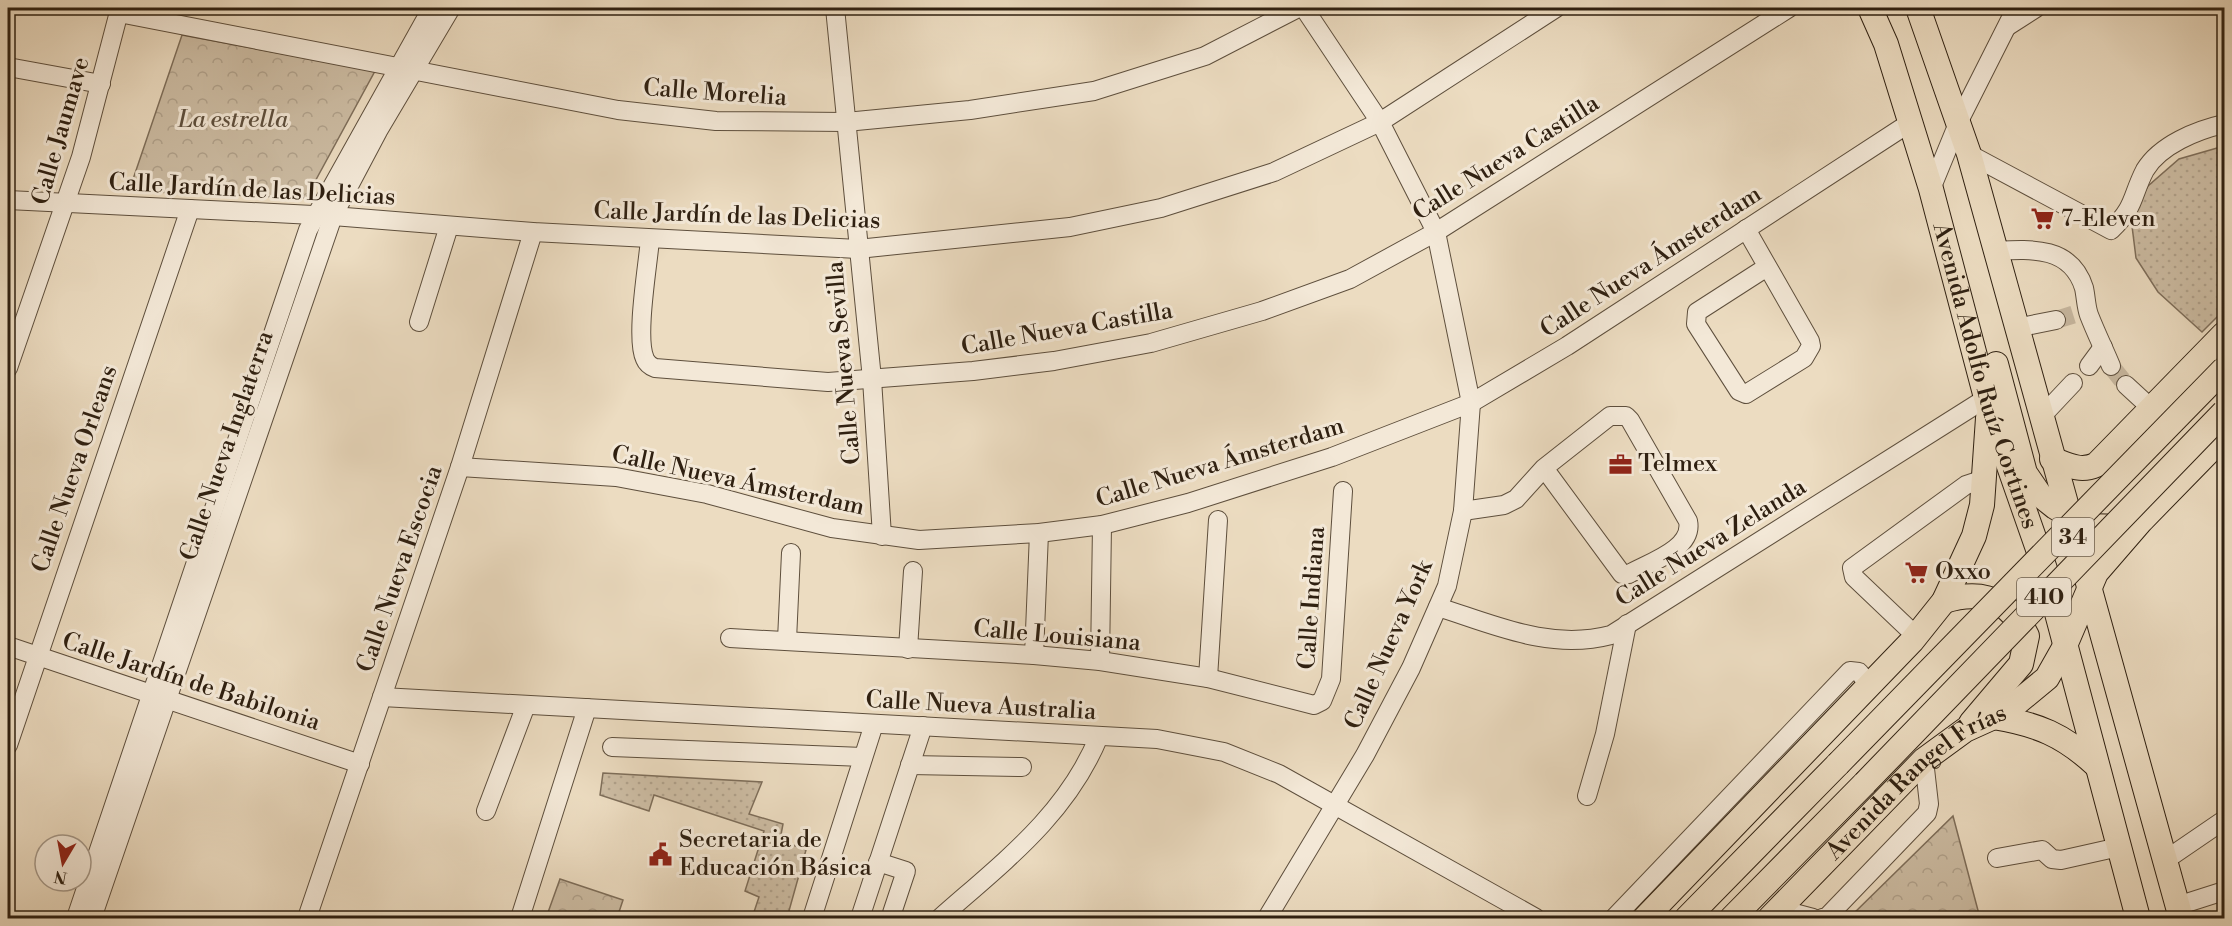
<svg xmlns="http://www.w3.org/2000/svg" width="2232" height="926" font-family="'Libre Bodoni',serif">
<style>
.grass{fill:url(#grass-dots);stroke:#7e6e5a;stroke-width:1.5}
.park{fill:url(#park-crowns);stroke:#7e6e5a;stroke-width:1.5}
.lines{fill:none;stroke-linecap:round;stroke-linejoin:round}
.minor-tunnel{stroke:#c6b69e;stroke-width:18;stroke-dasharray:18 9;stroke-linecap:butt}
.minor-casing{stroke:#5e4f3d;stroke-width:20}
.major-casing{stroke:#2f2011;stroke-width:26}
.minor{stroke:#f3e8d7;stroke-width:18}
.major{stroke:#ecdcc1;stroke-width:24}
.major-bridge-casing{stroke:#2f2011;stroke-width:26;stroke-linecap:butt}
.major-bridge{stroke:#ecdcc1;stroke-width:24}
.labels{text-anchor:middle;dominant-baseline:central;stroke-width:6;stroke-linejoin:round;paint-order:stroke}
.shield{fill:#f3e8d7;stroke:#6a5c4c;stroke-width:1.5}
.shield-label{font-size:22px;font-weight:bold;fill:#2f2011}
.street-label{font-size:24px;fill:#2f2011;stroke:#f3e8d7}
.park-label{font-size:24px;font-style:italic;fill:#5e4f3d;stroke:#f3e8d7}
.poi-label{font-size:24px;fill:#2f2011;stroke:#f3e8d7;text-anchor:start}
</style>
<defs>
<pattern id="grass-dots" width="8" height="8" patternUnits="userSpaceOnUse" patternTransform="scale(1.5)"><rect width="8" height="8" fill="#ccbca3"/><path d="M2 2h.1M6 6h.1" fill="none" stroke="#b0a18b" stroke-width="1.8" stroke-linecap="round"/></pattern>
<pattern id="park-crowns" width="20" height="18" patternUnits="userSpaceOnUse" patternTransform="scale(1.5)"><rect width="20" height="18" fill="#ccbca3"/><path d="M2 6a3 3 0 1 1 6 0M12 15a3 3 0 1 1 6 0" fill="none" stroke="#b0a18b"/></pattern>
</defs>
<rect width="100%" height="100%" fill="#ecdcc1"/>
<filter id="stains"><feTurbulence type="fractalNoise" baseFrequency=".00333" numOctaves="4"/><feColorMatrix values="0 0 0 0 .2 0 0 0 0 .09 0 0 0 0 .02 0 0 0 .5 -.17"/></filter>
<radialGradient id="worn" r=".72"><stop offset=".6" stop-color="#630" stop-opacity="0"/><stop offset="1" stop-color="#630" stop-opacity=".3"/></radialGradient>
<g class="grass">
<path d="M2224,146V310L2202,332L2158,292L2136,258L2131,218L2148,186L2179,159Z"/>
<path d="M603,773L762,782L749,814L783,824L780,840L806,850L787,918H752L759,897L745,891L764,831L654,795L649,811L600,795Z"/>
</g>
<g class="park">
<path d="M182,35L375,71L306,198L129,191Z"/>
<path d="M1953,816L1980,918H1849Z"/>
<path d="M560,879L623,900L617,918H546Z"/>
</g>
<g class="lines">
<g class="minor-tunnel">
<path d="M2056,320L2075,314"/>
<path d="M2111,366L2126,385"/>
</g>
<defs>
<g id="minor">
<path d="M835,8L872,379L882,536"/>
<path d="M119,13L618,110L716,121L846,122L970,110L1094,91L1205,56L1298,8"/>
<path d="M2008,26L2036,8"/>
<path d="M8,67L101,84"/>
<path d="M1969,154L2111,230C2136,206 2131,197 2145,170C2160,145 2197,130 2224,124"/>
<path d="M1931,189L1959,121L2016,8"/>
<path d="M8,200L333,216L533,232L858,249L1070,227L1161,208L1274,172L1380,122L1556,8"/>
<path d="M1746,229L1810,341L1811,346L1804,358L1746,394L1739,391L1696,324L1697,312L1767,267"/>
<path d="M650,239C648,265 635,338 645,359C647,364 650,366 655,368L828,382L973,371L1054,361L1151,343L1262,311L1350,279L1436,232L1789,8"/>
<path d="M1995,251C2031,249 2071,246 2084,288C2086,297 2086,307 2089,315C2096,333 2104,349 2111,366"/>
<path d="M419,322L449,226"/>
<path d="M2016,328L2056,320"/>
<path d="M2089,366L2103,347"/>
<path d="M8,368L81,157L120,8"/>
<path d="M2126,385L2151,408"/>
<path d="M2041,417L2073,383"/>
<path d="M460,467L616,477L707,494L832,528L919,540L1039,533L1102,525L1188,503L1332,457L1471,403L1567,346L1911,122"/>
<path d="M1463,511L1504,505L1516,499L1544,468L1610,416H1626L1630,420L1688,521C1694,549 1648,563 1629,574H1622L1544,468"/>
<path d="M1438,607C1495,625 1550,651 1611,635L1988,397"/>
<path d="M1916,636L1854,577L1852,568L1966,485L1984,479"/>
<path d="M730,638L1034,655L1100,661L1208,678L1314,705L1322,701L1331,679L1343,491"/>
<path d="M787,640L791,553"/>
<path d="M8,646L360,764"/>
<path d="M908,649L913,571"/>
<path d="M1034,655L1039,533"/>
<path d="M1100,661L1102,525"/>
<path d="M1208,678L1218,520"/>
<path d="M382,697L1157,739L1224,752L1279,774L1536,918"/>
<path d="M8,745L190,209"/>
<path d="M612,747L863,757"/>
<path d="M910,765L1022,767"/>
<path d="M1587,796L1605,734L1627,624"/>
<path d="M486,811L526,705"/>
<path d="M1997,858L2042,850L2052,859L2061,860L2119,847"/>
<path d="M2164,861L2224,820"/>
<path d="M878,862L906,871L892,913"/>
<path d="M2177,906L2224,891"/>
<path d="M1779,909L1813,918"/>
<path d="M76,918L308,230L432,8"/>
<path d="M92,918L333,216L378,131L451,8"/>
<path d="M307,918L460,467L533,232"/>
<path d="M520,918L587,708"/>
<path d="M812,918L874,724"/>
<path d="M860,918L923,726"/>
<path d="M940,918C1002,863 1067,815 1099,736"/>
<path d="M1267,918L1365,755L1411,668L1447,586L1463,511L1471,403L1436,232L1380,122L1304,8"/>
<path d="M1614,918L1850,671L1859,672L1869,685"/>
<path d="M1822,918L1827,917L1927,813L1929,804L1924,760"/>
</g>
<g id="major">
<path id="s1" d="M1870,8L1886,44L1931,189L1989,409L2046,572L2138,918"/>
<path d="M1918,8L1969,154L2181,918"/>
<path d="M1996,364L2025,473L2040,495L2055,507L2086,526L2126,527"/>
<path d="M2052,459C2068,465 2080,472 2096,465L2224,334"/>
<path d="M1944,601C1982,589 2009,599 2027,636L2021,664L1971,723"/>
<path d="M1993,717C2037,724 2064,735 2097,766"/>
<path d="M1645,918L1912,641L1944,601L1974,536L1982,505L1988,418"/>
<path d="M1687,918L1838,764"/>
<path d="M1732,918L1865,783"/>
<path id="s2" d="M1770,918L1924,760L1965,730L2007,711L2047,678L2064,648L2096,573L2141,521L2224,436"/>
</g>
</defs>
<use href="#minor" class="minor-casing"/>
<use href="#major" class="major-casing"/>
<use href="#minor" class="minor"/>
<use href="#major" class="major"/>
<defs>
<g id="major-bridge">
<path d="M1838,764L2224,369"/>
<path d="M1865,783L2224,412"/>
</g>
</defs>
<use href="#major-bridge" class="major-bridge-casing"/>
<use href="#major-bridge" class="major-bridge"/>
</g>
<defs>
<symbol id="supermarket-bare" viewBox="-9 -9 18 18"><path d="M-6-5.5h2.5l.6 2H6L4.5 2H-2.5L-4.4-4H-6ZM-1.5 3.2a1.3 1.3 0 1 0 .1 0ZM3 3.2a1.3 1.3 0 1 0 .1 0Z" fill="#8f2418" stroke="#f3e8d7" stroke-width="2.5" paint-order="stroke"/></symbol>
<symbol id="office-bare" viewBox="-9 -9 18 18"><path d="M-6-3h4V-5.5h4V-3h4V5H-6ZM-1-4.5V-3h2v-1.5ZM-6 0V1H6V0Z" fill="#8f2418" stroke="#f3e8d7" stroke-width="2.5" paint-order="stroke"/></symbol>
<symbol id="civic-bare" viewBox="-9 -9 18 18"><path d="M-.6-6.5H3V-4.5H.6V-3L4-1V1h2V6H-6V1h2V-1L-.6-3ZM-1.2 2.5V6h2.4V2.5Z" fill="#8f2418" stroke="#f3e8d7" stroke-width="2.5" paint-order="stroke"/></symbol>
</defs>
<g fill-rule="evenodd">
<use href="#supermarket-bare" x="2026" y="202" width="33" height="33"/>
<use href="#office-bare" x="1604" y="448" width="33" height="33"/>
<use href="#supermarket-bare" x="1900" y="556" width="33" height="33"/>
<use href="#civic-bare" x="644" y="838" width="33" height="33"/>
</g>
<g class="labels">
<g class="shield">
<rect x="2052" y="518" width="42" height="38" rx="4.5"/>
<rect x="2017" y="578" width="54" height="38" rx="4.5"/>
</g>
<g class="shield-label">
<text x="2073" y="537">34</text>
<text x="2044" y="597">410</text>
</g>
<g class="street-label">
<text transform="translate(715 93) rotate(4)">Calle Morelia</text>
<text transform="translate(61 131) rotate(-74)">Calle Jaumave</text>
<text transform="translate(1506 158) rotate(-32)">Calle Nueva Castilla</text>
<text transform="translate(252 190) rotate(3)">Calle Jardín de las Delicias</text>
<text transform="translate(737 216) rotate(2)">Calle Jardín de las Delicias</text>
<text transform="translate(1651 262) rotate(-33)">Calle Nueva Ámsterdam</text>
<text transform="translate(1067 329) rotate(-10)">Calle Nueva Castilla</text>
<text transform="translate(844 363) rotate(-95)">Calle Nueva Sevilla</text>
<text stroke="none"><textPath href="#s1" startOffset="386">Avenida Adolfo Ruíz Cortines</textPath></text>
<text transform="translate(227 446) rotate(-71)">Calle Nueva Inglaterra</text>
<text transform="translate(1220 463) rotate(-17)">Calle Nueva Ámsterdam</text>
<text transform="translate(75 469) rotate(-71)">Calle Nueva Orleans</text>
<text transform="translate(738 481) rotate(12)">Calle Nueva Ámsterdam</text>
<text transform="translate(1711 543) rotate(-32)">Calle Nueva Zelanda</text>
<text transform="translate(400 569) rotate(-71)">Calle Nueva Escocia</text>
<text transform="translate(1312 598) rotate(-86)">Calle Indiana</text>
<text transform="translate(1057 636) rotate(5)">Calle Louisiana</text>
<text transform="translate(1389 645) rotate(-66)">Calle Nueva York</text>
<text transform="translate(191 682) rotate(18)">Calle Jardín de Babilonia</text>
<text transform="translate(981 706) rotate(3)">Calle Nueva Australia</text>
<text stroke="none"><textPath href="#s2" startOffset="201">Avenida Rangel Frías</textPath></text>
</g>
<g class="park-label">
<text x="233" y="120">La estrella</text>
</g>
<g class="poi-label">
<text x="2061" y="219">7-Eleven</text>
<text x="1638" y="464">Telmex</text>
<text x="1935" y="572">Oxxo</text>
<text x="679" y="840">Secretaria de<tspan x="679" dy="28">Educación Básica</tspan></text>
</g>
</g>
<rect width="2232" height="926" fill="none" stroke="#ecdcc1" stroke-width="30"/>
<rect x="9" y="9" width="2214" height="908" fill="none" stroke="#2f2011" stroke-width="3"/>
<rect x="15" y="15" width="2202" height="896" fill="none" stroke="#2f2011" stroke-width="1.5"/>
<g transform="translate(63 863) rotate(190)"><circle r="28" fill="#f3e8d7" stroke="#a59888" stroke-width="1.5"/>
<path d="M0-4.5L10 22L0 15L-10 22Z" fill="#8f2418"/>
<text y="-9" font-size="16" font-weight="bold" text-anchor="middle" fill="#2f2011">N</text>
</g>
<rect width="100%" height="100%" filter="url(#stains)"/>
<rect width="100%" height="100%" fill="url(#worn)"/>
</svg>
